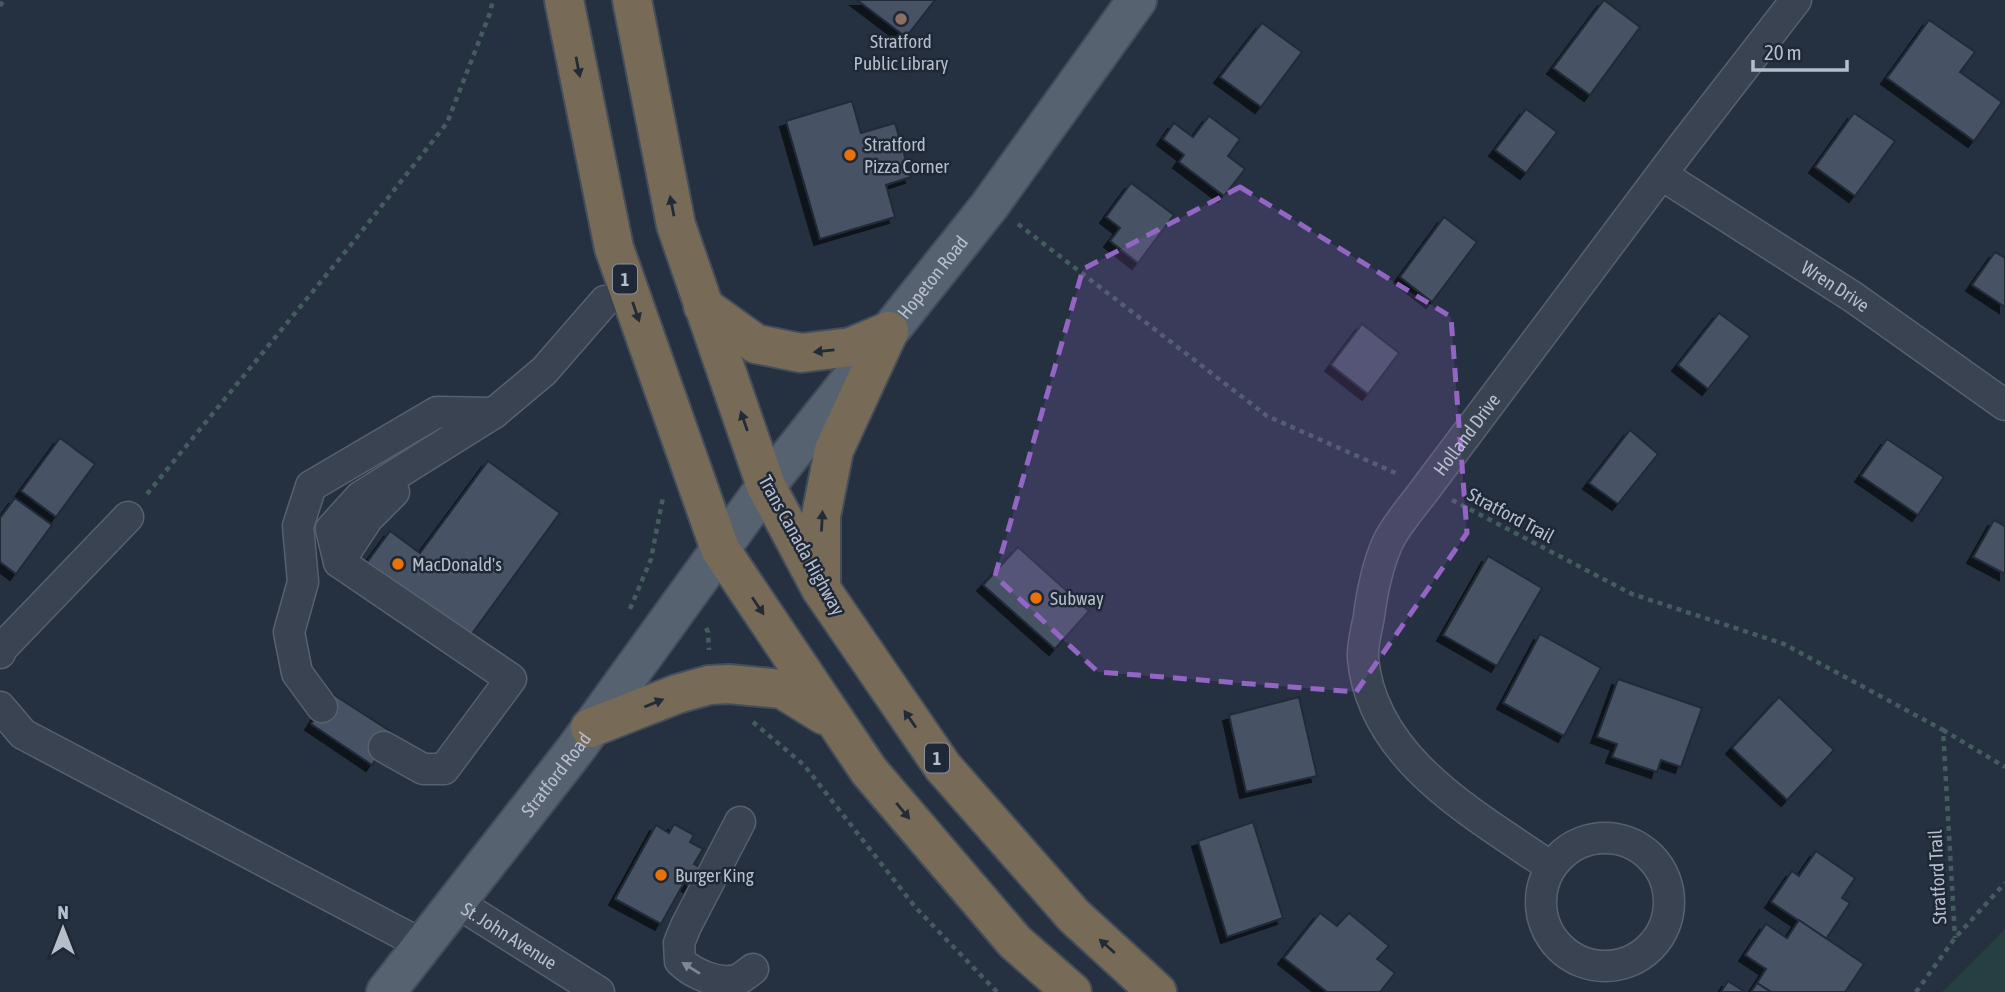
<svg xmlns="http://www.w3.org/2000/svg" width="2005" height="992" font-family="'Asap Condensed',sans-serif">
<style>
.green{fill:#273f42}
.building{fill:#465365;stroke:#202a38;stroke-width:2;filter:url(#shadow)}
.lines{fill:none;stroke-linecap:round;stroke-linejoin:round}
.minor-casing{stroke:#57616e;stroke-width:33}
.major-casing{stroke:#434c5a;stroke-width:42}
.highway-casing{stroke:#444e5b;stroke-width:42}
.path{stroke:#455c5f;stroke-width:4.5;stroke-dasharray:5 5;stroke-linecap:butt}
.minor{stroke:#394351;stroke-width:30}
.major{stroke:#576271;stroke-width:38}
.highway{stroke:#776a56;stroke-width:38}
.oneway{fill:#222b38}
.oneway2{fill:#7e8794}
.marked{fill:#9366c4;fill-opacity:0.2;stroke:#9366c4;stroke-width:5;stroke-dasharray:14 9;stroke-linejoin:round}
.education-dot{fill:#8d6e63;stroke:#1e2836;stroke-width:2.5}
.food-dot{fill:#e8710a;stroke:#1e2836;stroke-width:2.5}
.labels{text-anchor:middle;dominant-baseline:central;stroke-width:5;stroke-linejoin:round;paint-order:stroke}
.shield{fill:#1e2836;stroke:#88919e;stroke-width:2}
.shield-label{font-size:18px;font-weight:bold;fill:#b6becb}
.poi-label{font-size:19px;fill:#b6becb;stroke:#1e2836;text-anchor:start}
.street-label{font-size:19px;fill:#b6becb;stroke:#1e2836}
</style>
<defs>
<filter id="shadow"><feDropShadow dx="-6" dy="6" stdDeviation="0" flood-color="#0009"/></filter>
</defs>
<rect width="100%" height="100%" fill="#253141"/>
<path class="green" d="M2005,929V992H1942Z"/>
<g class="building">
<path d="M857,0H935L906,37Z"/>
<path d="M1604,0L1640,27L1590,95L1553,68Z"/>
<path d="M1929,20L1975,52L1960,72L2002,102L1974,141L1887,78Z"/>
<path d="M1262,23L1302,52L1261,107L1220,77Z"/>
<path d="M852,101L861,133L895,123L911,177L886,185L895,217L820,239L786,121Z"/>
<path d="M1526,109L1557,132L1526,173L1495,150Z"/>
<path d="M1854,113L1895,141L1855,196L1815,167Z"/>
<path d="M1209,116L1240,139L1228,156L1245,169L1224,196L1179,162L1184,155L1163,139L1174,123L1193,137Z"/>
<path d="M1131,183L1174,215L1138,263L1110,241L1120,228L1106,217Z"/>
<path d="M1444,217L1477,242L1432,302L1400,277Z"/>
<path d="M1995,252L2005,258V307L1972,285Z"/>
<path d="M1719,313L1750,336L1708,389L1678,365Z"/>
<path d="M1362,324L1399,353L1368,394L1331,365Z"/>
<path d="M1630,430L1658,454L1618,504L1589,483Z"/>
<path d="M60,438L95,464L56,517L21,491Z"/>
<path d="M1887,439L1944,477L1918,515L1861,476Z"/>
<path d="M488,461L560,513L468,639L365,565L390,531L420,553Z"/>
<path d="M15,498L52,525L16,574L0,562V518Z"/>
<path d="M1994,520L2005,526V574L1973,557Z"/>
<path d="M1018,547L1089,611L1055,649L983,585Z"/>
<path d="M1488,556L1542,588L1497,666L1443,635Z"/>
<path d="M1540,634L1601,668L1564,736L1503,703Z"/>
<path d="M1618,679L1702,708L1681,767L1661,760L1657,772L1612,757L1617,744L1597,737Z"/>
<path d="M331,693L393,733L372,765L311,724Z"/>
<path d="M1299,697L1317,776L1246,792L1229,715Z"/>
<path d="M1779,697L1834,750L1787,800L1732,748Z"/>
<path d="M1253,822L1283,918L1227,937L1198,841Z"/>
<path d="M674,824L694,835L690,842L703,849L694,864L699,867L689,886L684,883L661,924L615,899L656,825L669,833Z"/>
<path d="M1816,851L1855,878L1842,898L1850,903L1826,939L1771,902L1792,871L1799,876Z"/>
<path d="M1320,913L1337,926L1349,913L1389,946L1377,959L1395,973L1380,992H1327L1284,958Z"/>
<path d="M1799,920L1864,964L1845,992H1771L1757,983L1766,969L1745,955L1766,924L1787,938Z"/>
<path d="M1728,981L1745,992H1721Z"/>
<path d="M1757,983L1771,992H1751Z"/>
</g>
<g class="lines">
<defs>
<g id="minor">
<path id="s1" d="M1662,175L1853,297L2005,405"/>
<path d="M339,562L368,518L394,492"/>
<path d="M0,653L1,649L128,517"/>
<path d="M0,707L23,734L423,945"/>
<path d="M322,707L297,673L289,632L303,582L298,526L311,486L437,412L494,413L544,371L605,301"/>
<path d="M384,747L423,769H444L511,679L339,562L331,529L360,497L494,413"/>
<path d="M740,822L686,926L679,943L680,961C693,974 720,986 739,979C743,977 749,972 753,969"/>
<circle cx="1605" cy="902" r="64"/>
<path id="s2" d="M1551,867C1476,815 1372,760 1363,658C1362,644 1367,629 1369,616C1372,593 1378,565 1387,544C1396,524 1414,505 1427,487L1682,147L1796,0"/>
<path id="s3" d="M456,902L599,992"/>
</g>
<g id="major">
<path id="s4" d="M386,992L575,750L766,486L990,205L1137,0"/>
</g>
<g id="highway">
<path d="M564,0L614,248L720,549L869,771L1015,942L1072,992"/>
<path d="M632,0L676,225L766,486L788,527L821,589L943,767L1074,916L1157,992"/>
<path d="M703,306L756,344L801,353L851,347L889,331"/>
<path d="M821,585V516L834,450L889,331"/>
<path d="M590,728L677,694L709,685L729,684L782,689L824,715"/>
</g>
</defs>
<use href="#minor" class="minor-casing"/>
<use href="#major" class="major-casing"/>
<use href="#highway" class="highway-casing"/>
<g class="path">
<path d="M0,6L4,0"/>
<path d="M1018,224L1267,416L1400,475"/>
<path d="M147,494L350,246L447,123L490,13L493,0"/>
<path d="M1452,500L1632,594L1784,644L1943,730L1955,938"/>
<path d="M630,609L651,559L663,497"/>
<path d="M706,628L708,632L709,650"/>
<path d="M753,722L804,765L916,908L997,992"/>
<path d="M1943,730L2005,767"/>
<path d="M1916,992L1955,938L2005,883"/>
</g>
<use href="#minor" class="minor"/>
<use href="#major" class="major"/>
<use href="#highway" class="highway"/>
</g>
<defs><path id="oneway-solid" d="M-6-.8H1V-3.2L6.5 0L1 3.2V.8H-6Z" transform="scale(1.75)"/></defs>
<g class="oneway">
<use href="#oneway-solid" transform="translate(578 67) rotate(79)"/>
<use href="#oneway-solid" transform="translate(672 206) rotate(-101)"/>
<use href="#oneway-solid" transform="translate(636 312) rotate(71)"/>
<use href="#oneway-solid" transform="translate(824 351) rotate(174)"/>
<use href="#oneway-solid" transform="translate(744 421) rotate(-109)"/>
<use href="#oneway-solid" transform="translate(822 521) rotate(-87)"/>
<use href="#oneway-solid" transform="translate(758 606) rotate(56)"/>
<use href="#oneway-solid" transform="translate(654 703) rotate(-22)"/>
<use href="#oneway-solid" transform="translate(910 719) rotate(-125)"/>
<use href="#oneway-solid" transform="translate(903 811) rotate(50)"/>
<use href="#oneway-solid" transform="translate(1107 946) rotate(-138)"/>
</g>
<use class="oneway2" href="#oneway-solid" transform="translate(691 968) rotate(-148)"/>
<path class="marked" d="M1240,187L1451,317L1467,533L1356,692L1098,672L995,576L1083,269Z"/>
<circle class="education-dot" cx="901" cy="19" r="7"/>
<g class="food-dot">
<circle cx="850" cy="155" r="7"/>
<circle cx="398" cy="564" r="7"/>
<circle cx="1036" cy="598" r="7"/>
<circle cx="661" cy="875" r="7"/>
</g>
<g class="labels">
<g class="shield">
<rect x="613" y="264.5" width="24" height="29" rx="5"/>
<rect x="925" y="743.5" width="24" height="29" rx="5"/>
</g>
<g class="shield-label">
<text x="625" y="279">1</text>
<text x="937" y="758">1</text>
</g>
<g class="poi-label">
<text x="901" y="41" text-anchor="middle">Stratford<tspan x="901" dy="22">Public Library</tspan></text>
<text x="864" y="144">Stratford<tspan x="864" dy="22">Pizza Corner</tspan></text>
<text x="412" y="564">MacDonald's</text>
<text x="1050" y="598">Subway</text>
<text x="675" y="875">Burger King</text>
</g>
<g class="street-label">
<text stroke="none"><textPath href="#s4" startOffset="900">Hopeton Road</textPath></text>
<text stroke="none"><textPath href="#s1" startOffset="206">Wren Drive</textPath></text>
<text stroke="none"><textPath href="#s2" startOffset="544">Holland Drive</textPath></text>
<text transform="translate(1511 515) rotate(28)">Stratford Trail</text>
<text transform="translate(802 545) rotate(61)">Trans Canada Highway</text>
<text stroke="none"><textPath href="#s4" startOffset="276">Stratford Road</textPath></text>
<text transform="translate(1937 877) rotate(-93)">Stratford Trail</text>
<text stroke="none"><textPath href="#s3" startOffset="63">St. John Avenue</textPath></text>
</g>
</g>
<g transform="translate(63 929)" stroke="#1e2836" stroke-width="5" paint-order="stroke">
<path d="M0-5L12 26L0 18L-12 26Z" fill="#b6becb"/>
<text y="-10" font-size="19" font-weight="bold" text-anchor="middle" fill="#b6becb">N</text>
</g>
<path d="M1753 60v10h94v-10" fill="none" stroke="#b6becb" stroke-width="3.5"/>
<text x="1764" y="60" font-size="21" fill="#b6becb" stroke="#1e2836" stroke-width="5" paint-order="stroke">20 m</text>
</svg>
